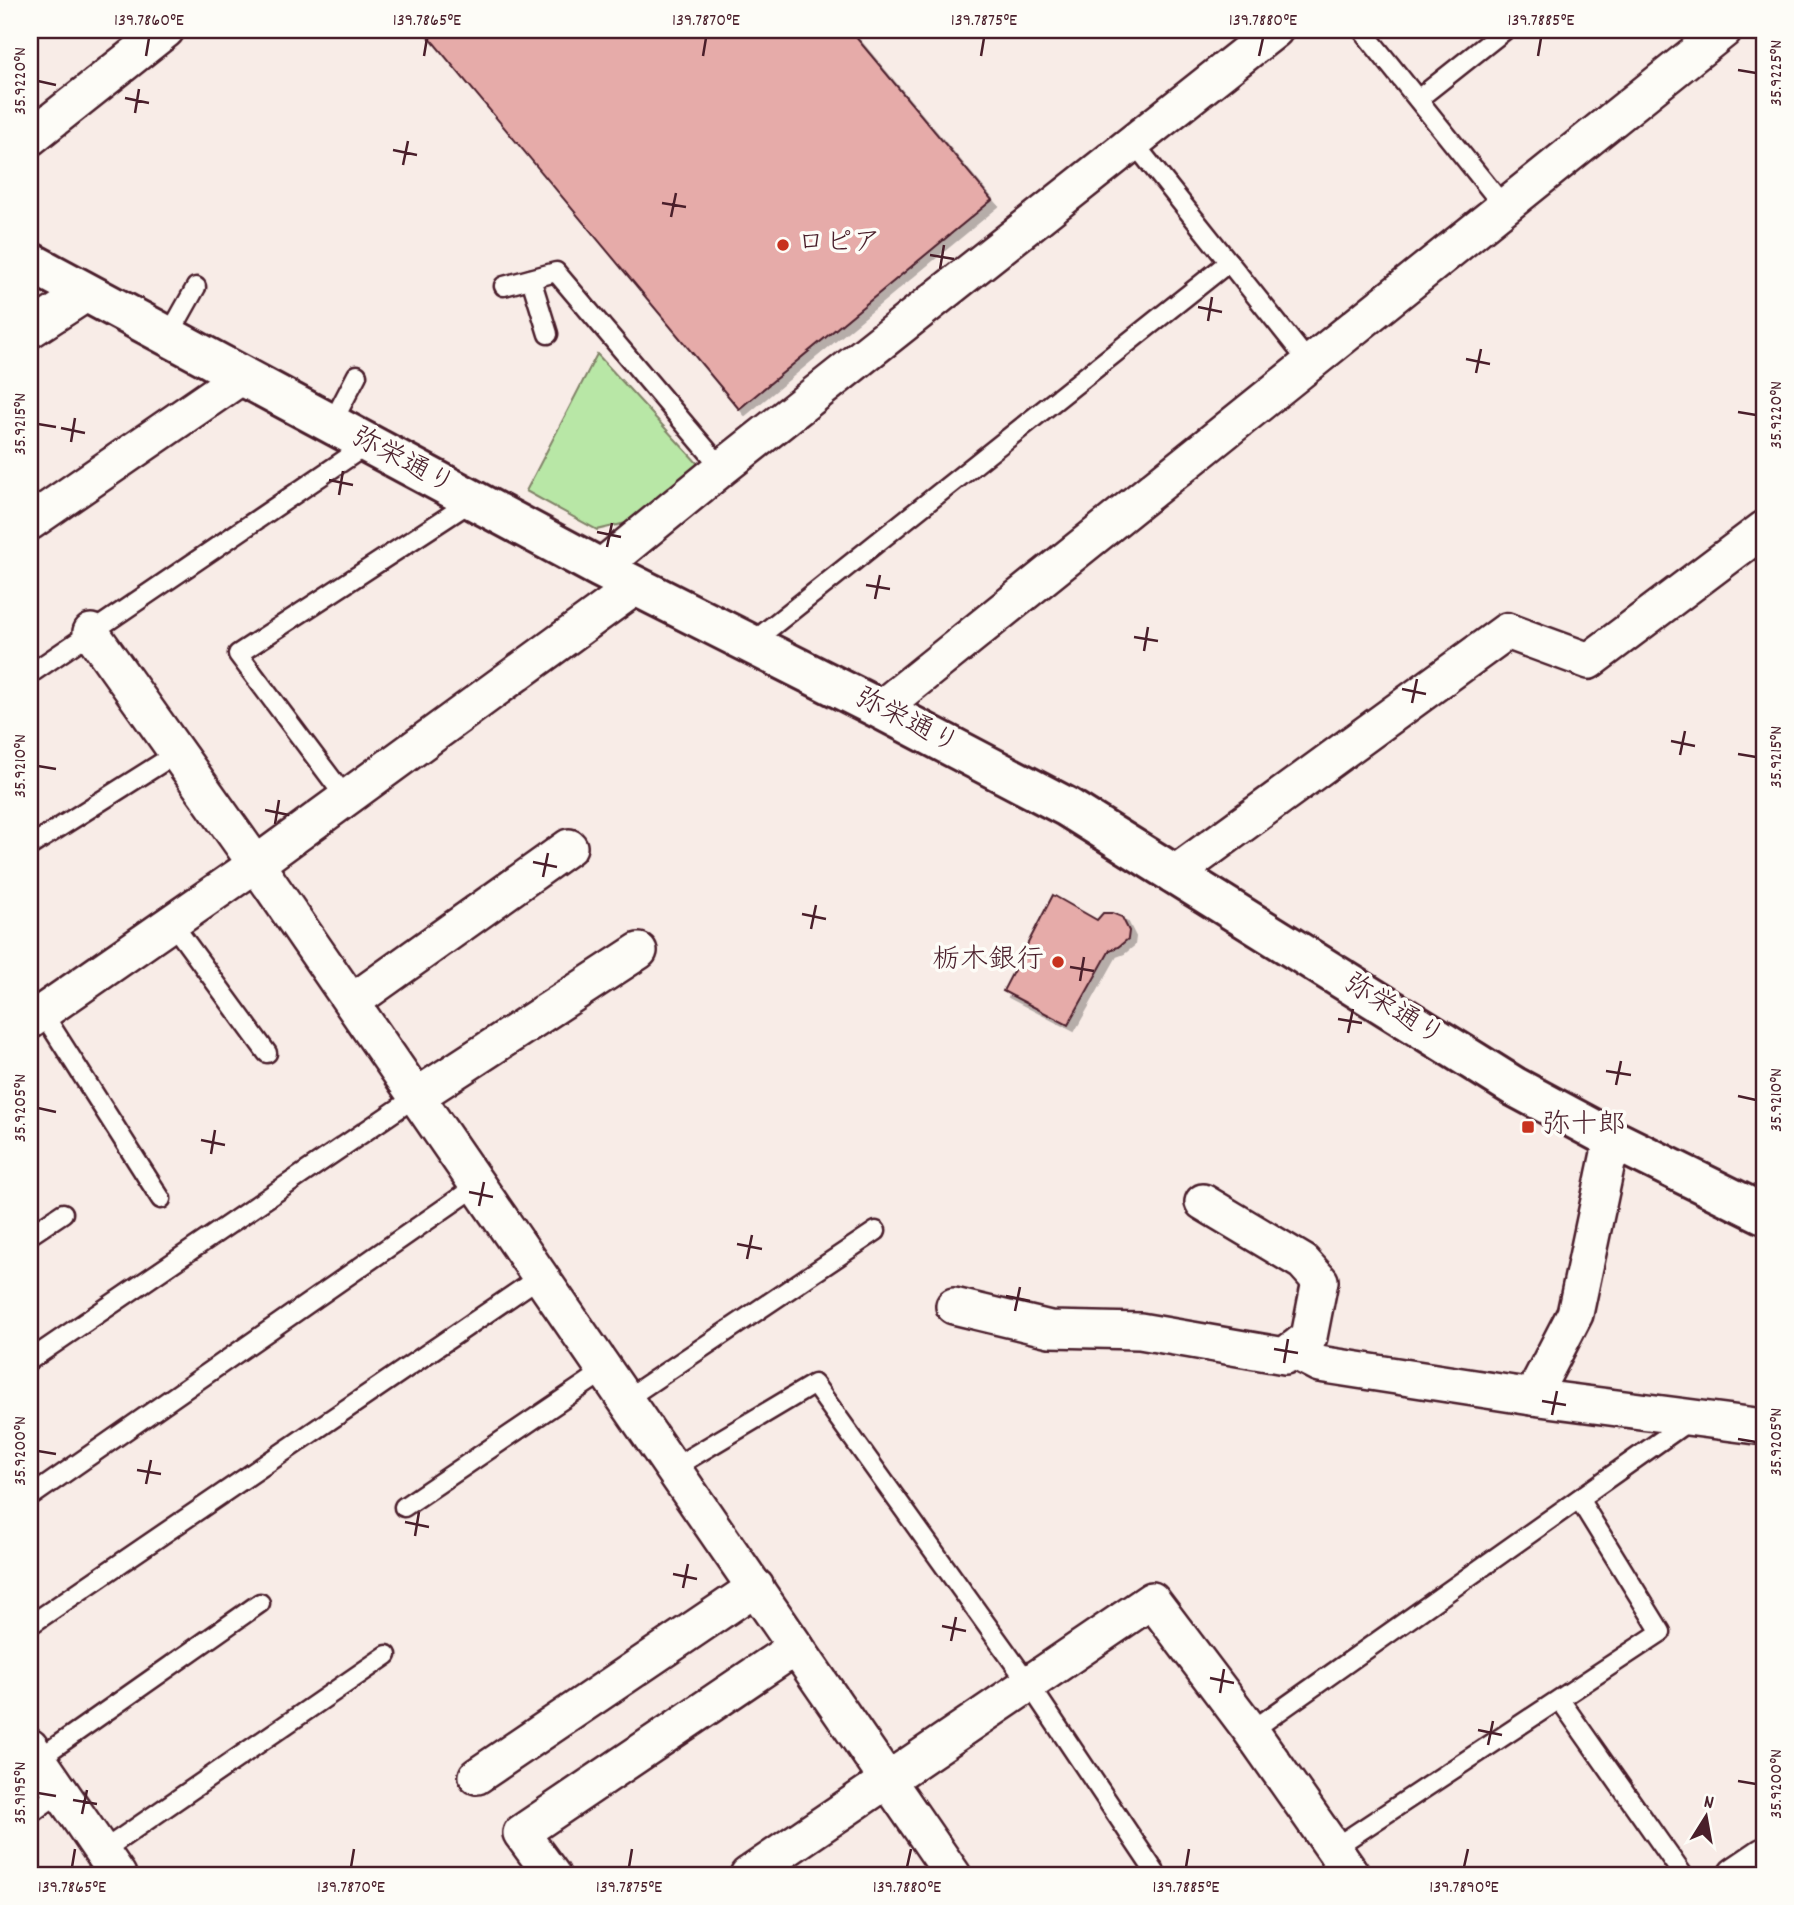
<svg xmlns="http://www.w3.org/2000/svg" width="1794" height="1905" font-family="Dekko,'Klee One',sans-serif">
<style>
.green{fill:#b8e7a6;stroke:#818368;stroke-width:2}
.building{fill:#e6aba9;stroke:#4a1f2b;stroke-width:2;filter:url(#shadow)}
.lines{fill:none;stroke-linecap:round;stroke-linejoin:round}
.service-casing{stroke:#4a1f2b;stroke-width:23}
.minor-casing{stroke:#4a1f2b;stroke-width:40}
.tertiary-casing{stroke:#4a1f2b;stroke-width:44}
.service{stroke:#fdfcf7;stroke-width:18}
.minor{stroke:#fdfcf7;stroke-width:35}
.tertiary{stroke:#fdfcf7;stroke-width:38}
.ticks{fill:none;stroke:#4a1f2b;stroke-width:2.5}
.poi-dot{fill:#c8321e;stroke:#fdfcf7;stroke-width:2.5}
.labels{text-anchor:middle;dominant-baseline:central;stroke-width:7;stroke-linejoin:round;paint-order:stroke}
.poi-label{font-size:28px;fill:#4a1f2b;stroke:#fdfcf7;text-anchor:start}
.street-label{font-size:28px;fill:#4a1f2b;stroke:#fdfcf7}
.neatline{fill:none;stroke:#4a1f2b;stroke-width:2.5}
.ticks-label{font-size:18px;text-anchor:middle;fill:#4a1f2b}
</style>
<defs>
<filter id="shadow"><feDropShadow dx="6" dy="6" stdDeviation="0" flood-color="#0004"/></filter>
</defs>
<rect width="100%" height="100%" fill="#f8ece7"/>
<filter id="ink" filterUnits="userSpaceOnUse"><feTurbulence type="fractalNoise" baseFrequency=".0143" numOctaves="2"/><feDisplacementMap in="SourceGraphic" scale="14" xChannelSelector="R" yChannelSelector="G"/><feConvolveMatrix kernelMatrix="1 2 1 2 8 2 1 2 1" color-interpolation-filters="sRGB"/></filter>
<g filter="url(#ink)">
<path class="green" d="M597,354L698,464L630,522L597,530L526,491Z"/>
<g class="building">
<path d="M423,30H850L992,200L739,409Z"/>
<path d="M1053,895L1097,920L1103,913H1112L1122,917L1129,931L1128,939L1118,947L1110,950L1068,1025L1003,991Z"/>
</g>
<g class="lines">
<defs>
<g id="service">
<path d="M1362,30L1505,208"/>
<path d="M1418,99L1505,30"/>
<path d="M1133,142L1310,364"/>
<path d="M531,279L548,334"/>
<path d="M504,286L556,272L722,468"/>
<path d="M168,337L196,287"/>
<path d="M331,425L357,375"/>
<path d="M750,644L1229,262"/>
<path d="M30,674L368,444"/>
<path d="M346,798L238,654L472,501"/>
<path d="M30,846L177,753"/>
<path d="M172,923L267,1053"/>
<path d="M42,1012L161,1199"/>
<path d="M30,1235L63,1213"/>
<path d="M30,1360L417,1096"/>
<path d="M626,1399L876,1231"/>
<path d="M673,1468L814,1384L1029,1684L1157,1875"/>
<path d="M30,1497L478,1185"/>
<path d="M404,1507L606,1370"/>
<path d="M30,1625L541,1276"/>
<path d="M1560,1700L1683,1875"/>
<path d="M1251,1731L1690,1420"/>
<path d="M38,1759L260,1603"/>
<path d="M30,1814L61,1792"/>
<path d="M1334,1848L1661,1632L1579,1499"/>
<path d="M101,1852L387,1655"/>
</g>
<g id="minor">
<path d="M30,138L166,30"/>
<path d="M30,330L87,293"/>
<path d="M30,522L242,376"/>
<path d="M600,568L722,468L1275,30"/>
<path d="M91,632L256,864L953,1875"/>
<path d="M880,709L1724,30"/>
<path d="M1173,875L1507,631L1589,661L1764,529"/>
<path d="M352,1002L569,847"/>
<path d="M30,1021L256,864L635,587"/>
<path d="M417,1096L639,951"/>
<path d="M954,1306L1050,1329L1140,1331L1285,1356L1309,1337L1320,1281L1303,1262L1203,1202"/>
<path d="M1292,1350L1319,1364L1532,1397L1764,1427"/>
<path d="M1532,1397L1575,1314L1612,1139"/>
<path d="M30,1747L118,1875"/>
<path d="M477,1776L756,1587"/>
<path d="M552,1875L521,1833L796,1647"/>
<path d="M748,1875L1152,1600L1251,1731L1352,1875"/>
<path d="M1736,1875L1764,1856"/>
</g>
<path id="tertiary" d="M30,262L600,568L880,709L1067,807L1515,1087L1612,1139L1764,1214"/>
</defs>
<use href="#service" class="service-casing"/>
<use href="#minor" class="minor-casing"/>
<use href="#tertiary" class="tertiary-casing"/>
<use href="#service" class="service"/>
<use href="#minor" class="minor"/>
<use href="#tertiary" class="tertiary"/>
</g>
</g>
<path class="ticks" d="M146,56L149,38M424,56L427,38M703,56L706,38M981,56L984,38M1259,56L1263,38M1538,56L1541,38M1738,70L1756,73M38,81L56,85M125,98L149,103M135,113L139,89M393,150L417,155M403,165L408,141M662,203L686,207M671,217L676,193M930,255L954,259M940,269L944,245M1198,307L1222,312M1208,321L1212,297M1466,359L1490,364M1476,373L1481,349M1738,412L1756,415M38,424L56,427M61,428L85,433M71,442L75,418M329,480L353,485M339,495L343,471M597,532L621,537M607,547L612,523M866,585L890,589M875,599L880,575M1134,637L1158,641M1144,651L1148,627M1402,689L1426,694M1412,703L1417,679M1671,741L1695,746M1738,754L1756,757M1680,755L1685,731M38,766L56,769M265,810L289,815M275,824L279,800M533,862L557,867M543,877L548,853M802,914L826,919M811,929L816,905M1070,967L1094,971M1080,981L1084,957M1338,1019L1362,1023M1348,1033L1353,1009M1606,1071L1631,1075M1616,1085L1621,1061M1738,1096L1756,1100M38,1108L56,1112M201,1140L225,1145M211,1154L215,1130M469,1192L493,1197M479,1206L484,1182M737,1244L762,1249M747,1259L752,1235M1006,1296L1030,1301M1015,1311L1020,1287M1274,1349L1298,1353M1284,1363L1288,1339M1542,1401L1566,1405M1552,1415L1557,1391M1738,1439L1756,1442M38,1451L56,1454M137,1470L161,1474M146,1484L151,1460M405,1522L429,1527M415,1536L419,1512M673,1574L697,1579M683,1588L688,1564M942,1626L966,1631M951,1641L956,1617M1210,1678L1234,1683M1220,1693L1224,1669M1478,1730L1502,1735M1488,1745L1493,1721M1738,1781L1756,1784M38,1793L56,1796M73,1800L97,1804M82,1814L87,1790M72,1867L75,1849M351,1867L354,1849M629,1867L632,1849M907,1867L911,1849M1186,1867L1189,1849M1464,1867L1468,1849"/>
<g class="poi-dot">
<circle cx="783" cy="245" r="7"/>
<circle cx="1058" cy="962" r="7"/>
<rect x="1521" y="1120" width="14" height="14" rx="3.5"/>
</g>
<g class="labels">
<g class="poi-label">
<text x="797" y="245">ロピア</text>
<text x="1044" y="962" text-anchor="end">栃木銀行</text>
<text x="1542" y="1127">弥十郎</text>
</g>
<g class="street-label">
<text transform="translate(402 463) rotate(28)">弥栄通り</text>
<text transform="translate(906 723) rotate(27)">弥栄通り</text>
<text transform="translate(1393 1012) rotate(32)">弥栄通り</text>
</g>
</g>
<rect width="1794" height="1905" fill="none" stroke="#fdfcf7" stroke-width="77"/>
<g transform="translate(1706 1817) rotate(11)" stroke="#fdfcf7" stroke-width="5" paint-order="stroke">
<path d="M0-5L12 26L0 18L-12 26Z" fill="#4a1f2b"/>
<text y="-10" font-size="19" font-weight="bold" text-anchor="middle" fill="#4a1f2b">N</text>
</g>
<rect x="38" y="38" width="1718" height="1829" class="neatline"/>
<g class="ticks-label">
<text x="149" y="25">139.7860°E</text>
<text x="427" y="25">139.7865°E</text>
<text x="706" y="25">139.7870°E</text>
<text x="984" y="25">139.7875°E</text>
<text x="1263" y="25">139.7880°E</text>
<text x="1541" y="25">139.7885°E</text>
<text transform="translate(1775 73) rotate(-90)" y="6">35.9225°N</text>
<text transform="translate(19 81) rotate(-90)" y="6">35.9220°N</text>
<text transform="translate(1775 415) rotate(-90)" y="6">35.9220°N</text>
<text transform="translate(19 424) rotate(-90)" y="6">35.9215°N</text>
<text transform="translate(1775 757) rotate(-90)" y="6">35.9215°N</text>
<text transform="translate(19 766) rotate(-90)" y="6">35.9210°N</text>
<text transform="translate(1775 1100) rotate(-90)" y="6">35.9210°N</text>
<text transform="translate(19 1108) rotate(-90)" y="6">35.9205°N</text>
<text transform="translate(1775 1442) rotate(-90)" y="6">35.9205°N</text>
<text transform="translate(19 1451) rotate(-90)" y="6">35.9200°N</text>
<text transform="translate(1775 1784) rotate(-90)" y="6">35.9200°N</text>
<text transform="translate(19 1793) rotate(-90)" y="6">35.9195°N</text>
<text x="72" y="1892">139.7865°E</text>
<text x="351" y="1892">139.7870°E</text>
<text x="629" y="1892">139.7875°E</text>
<text x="907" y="1892">139.7880°E</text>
<text x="1186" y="1892">139.7885°E</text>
<text x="1464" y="1892">139.7890°E</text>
</g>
</svg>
